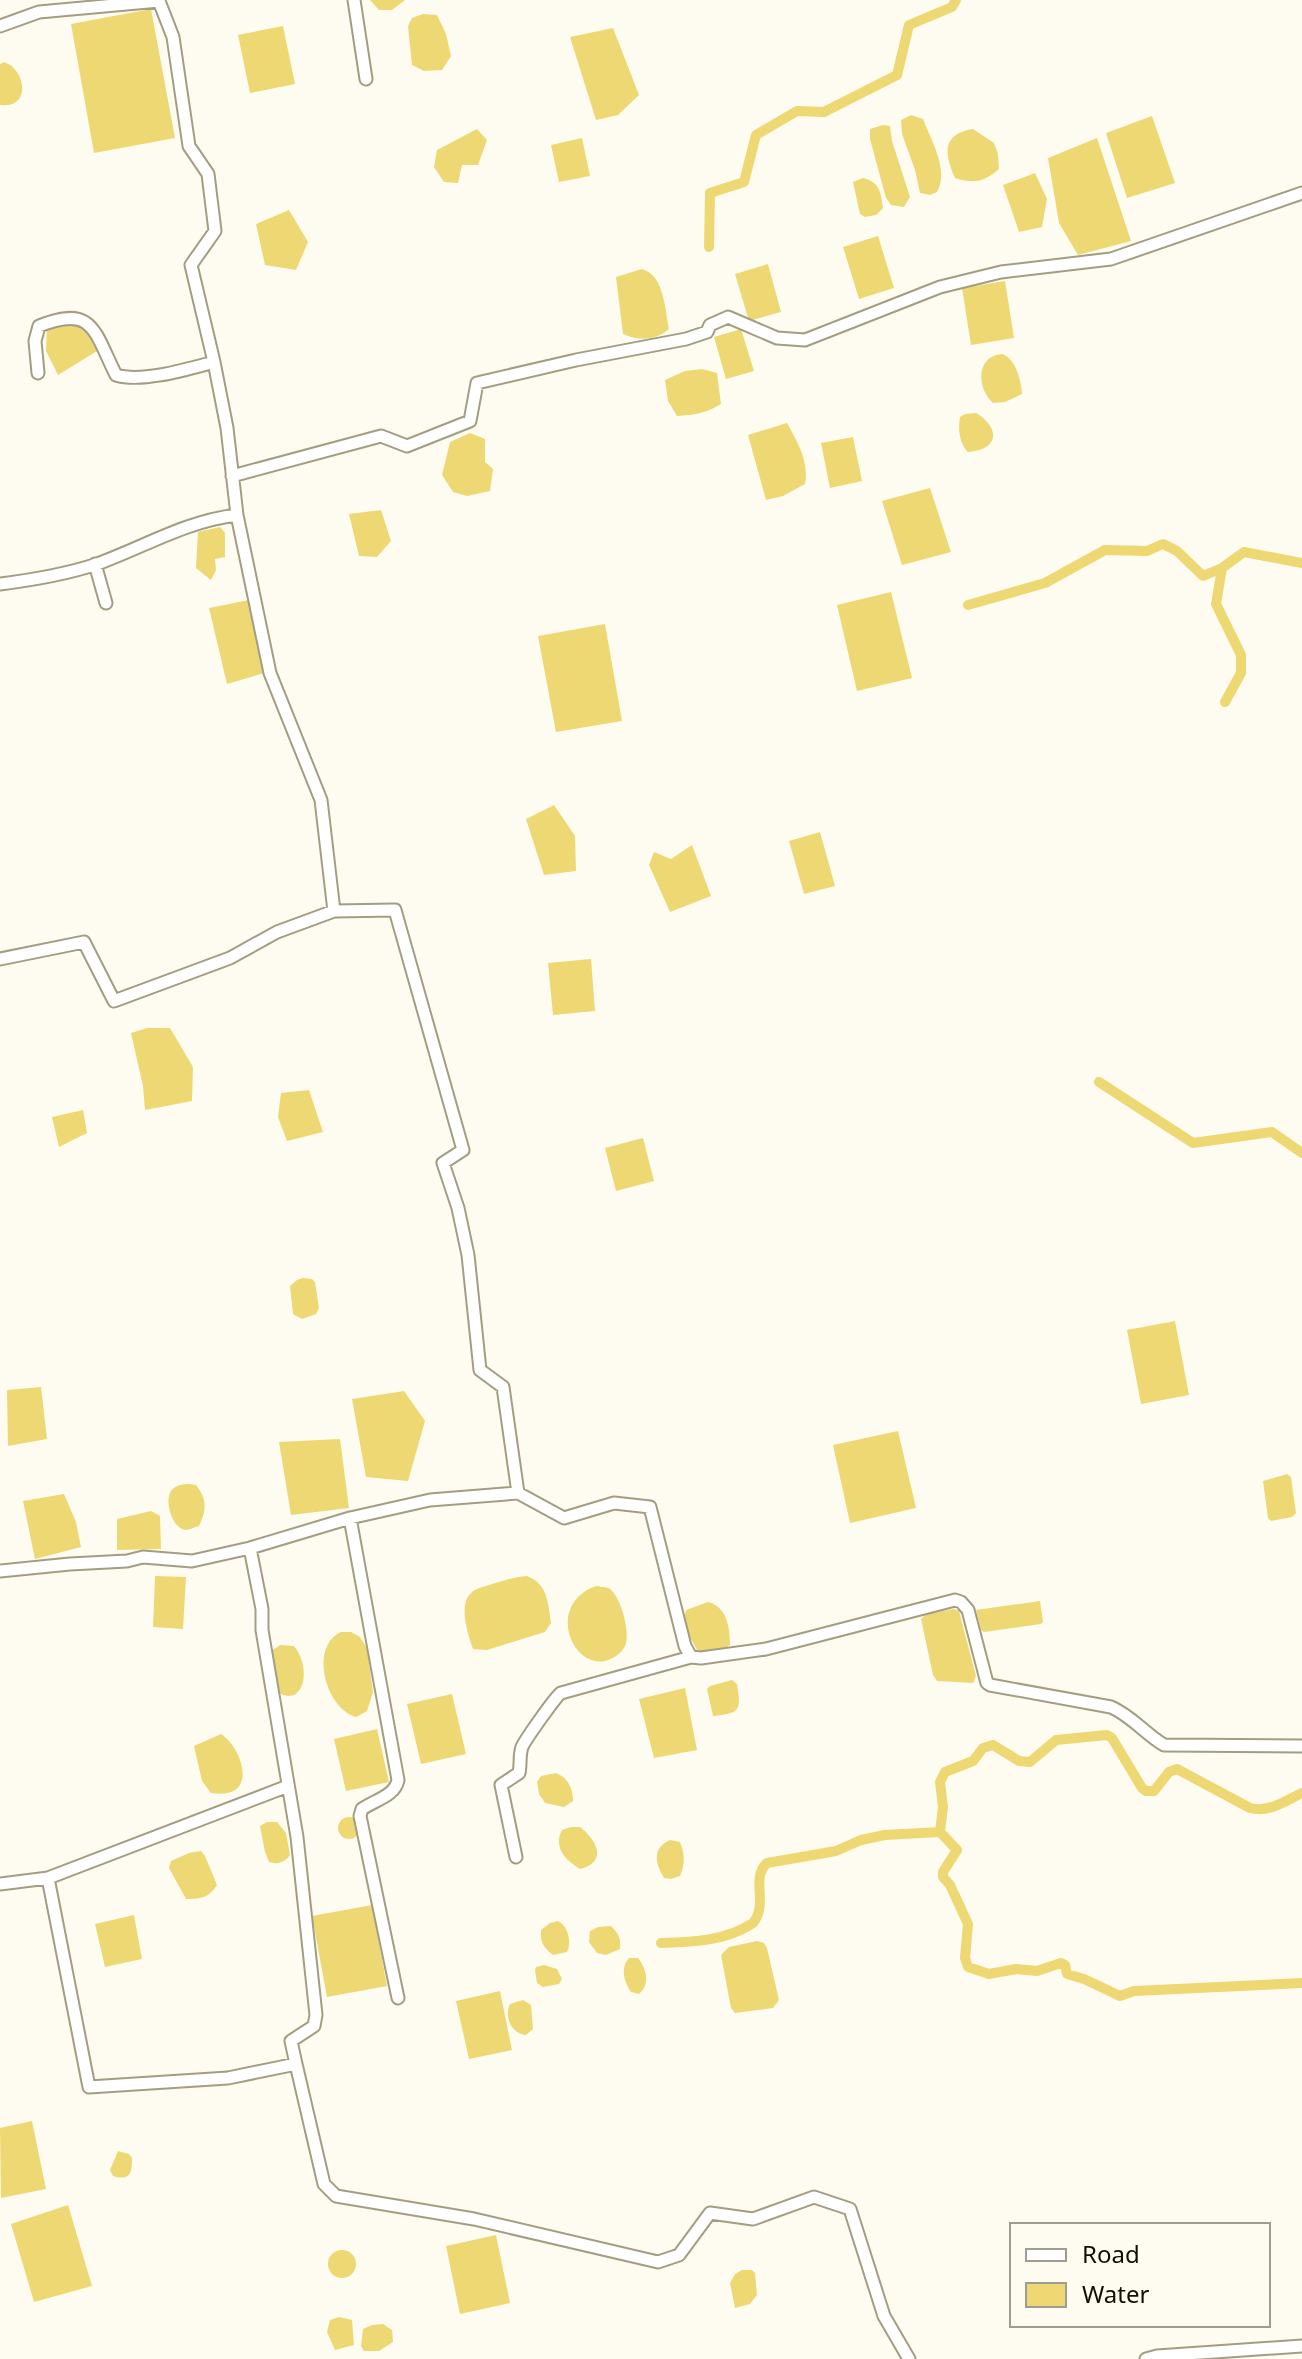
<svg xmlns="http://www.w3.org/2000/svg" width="1302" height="2359" font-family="'Noto Sans',sans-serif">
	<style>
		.water { fill: #edd874 }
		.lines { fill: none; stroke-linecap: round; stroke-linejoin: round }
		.canal { stroke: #edd874; stroke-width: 10 }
		.minor-casing { stroke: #a39d82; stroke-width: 15 }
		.minor { stroke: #fff; stroke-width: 11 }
	</style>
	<rect width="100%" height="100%" fill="#fefcf0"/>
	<path class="water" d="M370,0H405L392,10H379Z
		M151,9L175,138L94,153L71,24Z
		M423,14L437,15L446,34L451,56L442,70L424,71L412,65L408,26L412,18Z
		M283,26L295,84L250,93L238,35Z
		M613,28L639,95L618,115L596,120L570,37Z
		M4,62C26,69 32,109 0,105V64Z
		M911,115L923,119C932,142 949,170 937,192L930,195L920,193L915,170L902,134L901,120Z
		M1152,116L1175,183L1127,198L1106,133Z
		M883,125L890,126L892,141L910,197L904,207L891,205L886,198L870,139V129Z
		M477,129L487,140L478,165H462L458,183L444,182L434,167L437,150Z
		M973,129L994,143L998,154L999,169C984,182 974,184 955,178C944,153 942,134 973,129Z
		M582,138L590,176L559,182L551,145Z
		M1097,138L1131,241L1078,255L1059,223L1048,158Z
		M1035,173L1047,199L1042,227L1019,232L1003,185Z
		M863,178C880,182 881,193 883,208L876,215L865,217L860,214L853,182Z
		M289,210L308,242L296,270L265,265L256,224Z
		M878,236L894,288L859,299L843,247Z
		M768,264L781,312L749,321L735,274Z
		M642,269C664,275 665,309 669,329C655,341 639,341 623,334L616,277Z
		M1005,281L1014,338L971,345L962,288Z
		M82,322L97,351L58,375L46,351L47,326Z
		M741,329L754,371L726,379L714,337Z
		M1003,354C1016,360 1021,380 1022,394L1005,402L993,403C976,388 976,355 1003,354Z
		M702,369L717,373L721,404C707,413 694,415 677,416L668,401L665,380L685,371Z
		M976,413C1001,428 999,450 968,452C959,444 958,428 960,417L965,414Z
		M787,423C798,443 809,461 805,484L783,496L766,500L748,435Z
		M470,433L485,439V462L493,469L490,491L467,496L453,492L442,475L450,442Z
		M853,437L862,481L830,488L821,443Z
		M930,488L951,552L902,565L882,501Z
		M381,510L391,541L377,557L359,556L349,514Z
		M220,527L225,533V557L215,559L216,570L211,580L196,568L198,532Z
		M891,592L912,678L857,691L837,605Z
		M249,600L264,673L227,684L209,608Z
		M605,624L622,721L556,732L538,636Z
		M554,805L575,836L576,871L544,875L526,819Z
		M820,832L835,886L804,894L789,841Z
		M692,845L711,896L670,912L649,865L654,852L671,859Z
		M591,959L595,1011L553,1015L548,963Z
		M147,1028H170L193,1067L192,1101L145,1110L143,1086L131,1033Z
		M309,1090L323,1132L287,1141L278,1117L281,1093Z
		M83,1110L87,1133L59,1147L52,1117Z
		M643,1138L654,1181L616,1191L605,1148Z
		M303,1278L312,1279L315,1282L319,1308L316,1314L302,1319L293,1314L290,1286L297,1280Z
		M1175,1321L1189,1395L1141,1404L1127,1330Z
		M41,1387L47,1439L8,1446L7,1390Z
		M404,1391L425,1421L408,1481L366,1477L352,1399Z
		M898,1431L916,1508L850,1523L833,1445Z
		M340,1439L349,1508L291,1515L279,1442Z
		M1287,1474L1291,1477L1296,1513L1292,1517L1271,1521L1268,1518L1263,1481Z
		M189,1484L196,1485C207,1499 207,1510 199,1526C194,1527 190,1530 186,1530C172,1529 164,1501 171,1491C175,1485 183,1484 189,1484Z
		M64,1494L76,1522L81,1547L35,1559L23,1501Z
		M151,1511L160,1516L161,1549L117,1550V1519Z
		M155,1576L186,1577L183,1629L153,1627Z
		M527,1576C548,1584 548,1603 551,1623L545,1632L487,1650L473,1649C468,1635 458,1605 471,1593C476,1588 483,1587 489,1585C502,1581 513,1577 527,1576Z
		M596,1586C598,1586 608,1588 609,1588C621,1596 631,1634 625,1646C622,1653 613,1659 605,1661C571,1668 546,1604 596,1586Z
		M1040,1601L1043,1622L1041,1624L984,1632L981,1630L976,1610Z
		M708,1602C727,1607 730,1627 730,1645C720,1653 709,1654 697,1650C690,1637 682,1625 686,1610Z
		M954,1609L959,1611L976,1676L973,1683L937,1681L933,1675L921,1619L926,1614Z
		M341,1632H351L360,1637L367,1648L373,1692L367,1711L356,1717C325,1708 309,1646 341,1632Z
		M280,1645L294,1646C313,1669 303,1710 276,1691L271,1651Z
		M732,1680L737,1684C741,1710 741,1713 713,1716L707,1689L710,1686Z
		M685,1688L697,1750L654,1758L639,1699Z
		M452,1694L466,1754L421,1764L407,1704Z
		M377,1729L389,1782L346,1791L334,1739Z
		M221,1734C243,1748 260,1801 211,1793L202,1781L194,1746Z
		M556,1773C568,1778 573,1788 573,1801L564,1807L545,1803L539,1794L537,1782L541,1776Z
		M338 1828a11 11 0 1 1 22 0a11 11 0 1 1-22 0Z
		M267,1822H277L286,1833L290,1855C285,1862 278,1865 269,1862L265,1852L260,1826Z
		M571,1827H580C597,1840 608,1862 580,1869C565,1860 553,1847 562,1830Z
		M670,1840L680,1842C685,1855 685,1864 680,1876L671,1879L664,1878C655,1863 652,1848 670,1840Z
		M201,1851L205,1856L217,1885C209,1898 200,1899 186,1899L169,1868L171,1861L189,1853Z
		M372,1905L387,1986L327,1997L312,1916Z
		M134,1915L142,1959L105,1967L95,1924Z
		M558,1921C568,1926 572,1942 567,1952L553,1955C543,1947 540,1942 541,1930L550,1923Z
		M611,1926C619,1934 621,1938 620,1949L606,1955L597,1953L589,1942L590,1931L598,1927Z
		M757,1941L764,1943L767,1948L779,2000L773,2008L735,2013L731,2008L721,1955L729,1947Z
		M629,1958H638C646,1968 651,1984 639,1994L631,1992C624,1982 620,1968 629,1958Z
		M544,1965L557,1969L562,1979L559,1984L543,1987L537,1983L535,1970L536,1967Z
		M500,1991L512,2050L469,2059L456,2001Z
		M523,2000L531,2005L533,2029L526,2035C511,2034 504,2016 510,2004Z
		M32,2121L46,2189L1,2198L0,2128Z
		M118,2151L129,2154L132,2158C132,2174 130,2181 113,2176L110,2170Z
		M68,2205L92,2286L34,2302L11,2224Z
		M496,2235L510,2303L460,2314L446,2246Z
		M328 2264a14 14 0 1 1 28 0a14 14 0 1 1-28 0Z
		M742,2270H752L755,2273L757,2295L750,2304L735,2308L730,2283L735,2274Z
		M339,2317L352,2320L354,2345L335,2350L327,2332L330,2320Z
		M383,2324L392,2330L393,2342L379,2351H364L361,2346L363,2329L372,2325Z"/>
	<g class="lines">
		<path class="canal" d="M709,247L710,193L744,182L756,135L797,111L824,112L897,75L909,25L952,7L956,0
			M1222,568L1216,604L1241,655V673L1225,702
			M968,605L1045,583L1105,550L1147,551L1163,544L1177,551L1203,576L1222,568L1244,552L1302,563
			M1099,1082L1193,1143L1272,1132L1302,1153
			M940,1832L957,1850L943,1872V1877L950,1885L968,1924L965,1958L968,1967L989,1974L1016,1969L1037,1971L1061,1963L1065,1965L1067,1974L1084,1979L1120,1996L1134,1991L1302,1983
			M661,1943C693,1942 726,1941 753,1923C769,1903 750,1879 767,1863L836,1851L861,1840L885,1835L940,1832L943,1807L940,1782L945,1772L973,1761L983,1748L993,1745L1019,1761L1030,1762L1056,1740L1107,1735L1112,1738L1142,1788L1146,1791H1154L1169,1772L1177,1769L1250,1808C1269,1813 1285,1801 1302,1793"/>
		<defs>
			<path id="minor" d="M354,0L366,79
				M0,26L39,12L159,1L173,37L189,146L208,174L215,231L191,265L214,362L227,428L237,515L270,673L321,800L334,911L395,910L463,1150L443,1163L458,1208L468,1255L480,1370L503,1387L518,1493L564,1518L614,1503L650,1507L685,1646L691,1657L701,1658L766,1649L955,1600L961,1602L968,1610L987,1683L990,1685L1111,1707C1132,1716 1145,1734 1164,1745L1302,1746
				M38,373L35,341L39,326C94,304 94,332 116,375C142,383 188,369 214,362
				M232,476L381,436L407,446L470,421L477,383L576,360L686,339L707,332L710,325L728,317L777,338L805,340L940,287L1001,272L1111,259L1302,193
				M95,564L106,603
				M0,584C32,580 67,574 97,564C144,547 186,521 237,515
				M0,959L84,942L114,1001L230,958L277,932L334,911
				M350,1518L398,1780C395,1796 375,1800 362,1809L360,1816L398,1998
				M0,1571L70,1564L127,1561L143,1557L192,1561L250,1548L350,1518L430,1500L518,1493
				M516,1857L501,1785L519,1773C521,1764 519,1755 522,1747C525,1740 556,1696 561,1693L691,1657
				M48,1878L89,2087L228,2078L296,2064L291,2041L314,2026L316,2015L297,1837L262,1630V1609L250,1548
				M0,1884L48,1878L288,1786
				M296,2064L324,2184L336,2196L474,2219L658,2262L679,2255L710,2213L753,2219L814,2197L850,2209L884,2316L909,2359
				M1146,2359L1157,2356L1302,2346"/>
		</defs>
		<use href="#minor" class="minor-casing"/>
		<use href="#minor" class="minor"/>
	</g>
	<rect x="1010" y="2223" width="260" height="104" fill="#fefcf0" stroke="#9f9d92" stroke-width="2"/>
	<rect x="1026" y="2249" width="40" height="12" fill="#ffffff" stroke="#9f9d92" stroke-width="2"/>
	<text x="1082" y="2263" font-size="24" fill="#100e05">Road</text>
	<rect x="1026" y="2283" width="40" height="24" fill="#edd874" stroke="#9f9d92" stroke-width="2"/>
	<text x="1082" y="2303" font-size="24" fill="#100e05">Water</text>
</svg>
